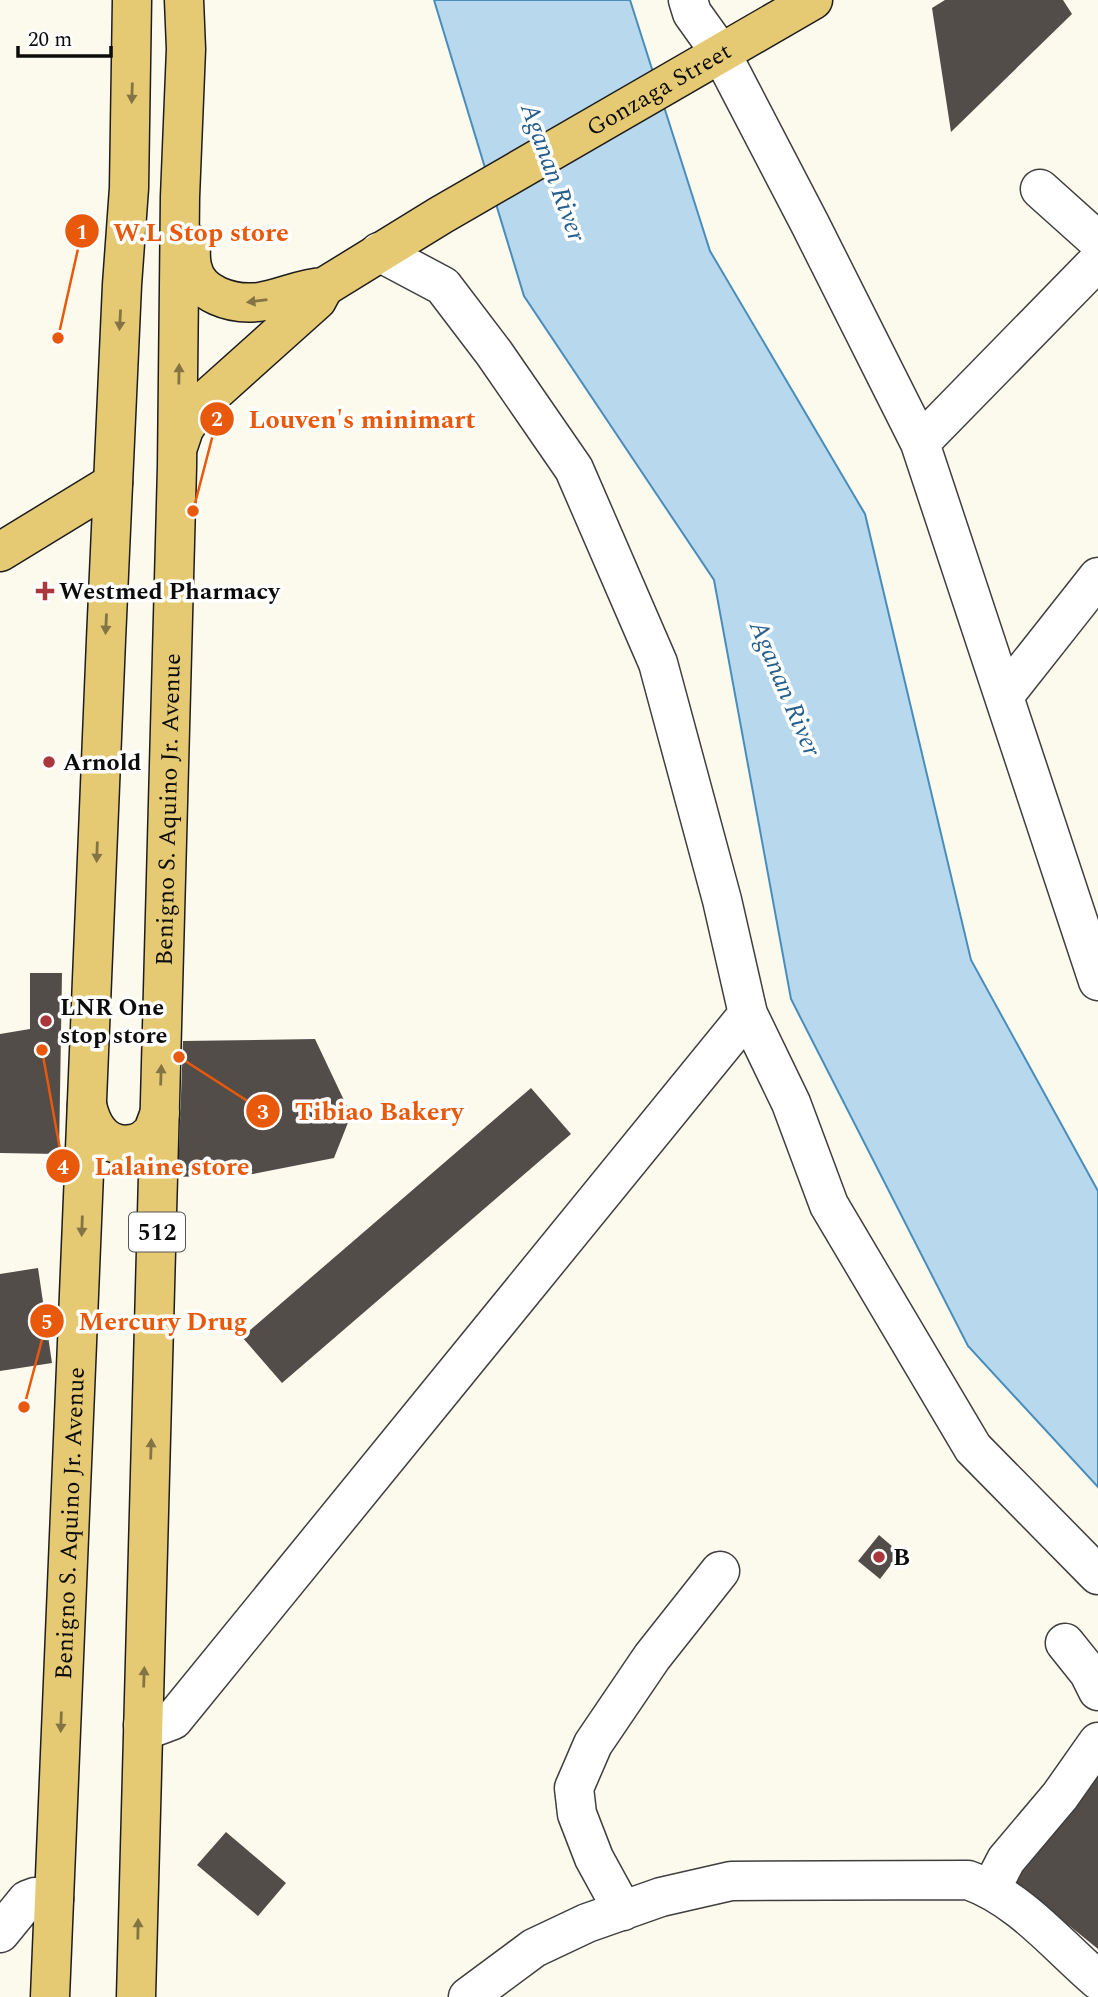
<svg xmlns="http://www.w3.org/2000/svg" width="1098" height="1997" font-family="Spectral,serif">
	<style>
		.water { fill: #b8d9ed; stroke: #498dbb; stroke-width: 2 }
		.building { fill: #534d4a }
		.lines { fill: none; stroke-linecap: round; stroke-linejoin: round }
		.minor-casing { stroke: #3f3f3f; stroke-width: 41 }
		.major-casing { stroke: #1d1d1d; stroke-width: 41 }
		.minor { stroke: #fff; stroke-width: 38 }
		.major { stroke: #e6ca73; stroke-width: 38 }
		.oneway { fill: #847445 }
		.poi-dot { fill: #a9373c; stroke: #fff; stroke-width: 2.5 }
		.labels { text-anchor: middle; stroke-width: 7; stroke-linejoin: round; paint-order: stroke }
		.shield { fill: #fff; stroke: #555; stroke-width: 2 }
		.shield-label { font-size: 23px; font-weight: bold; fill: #0c0c0c }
		.street-label { font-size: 24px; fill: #0c0c0c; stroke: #fff }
		.poi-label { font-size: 24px; font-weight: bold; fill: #0c0c0c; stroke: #fff; text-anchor: start }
		.water-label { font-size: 26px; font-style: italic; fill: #265f8c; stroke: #fff }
		.leader { fill: none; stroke: #e8590c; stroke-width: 2.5 }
		.callout-dot { fill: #e8590c; stroke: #fff; stroke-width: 2.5 }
		.mark-label { font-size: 21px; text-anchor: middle; font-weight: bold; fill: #fff }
		.callout-label { font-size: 26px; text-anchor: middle; font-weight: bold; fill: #e8590c; stroke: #fff; stroke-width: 7; stroke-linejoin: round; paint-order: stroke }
	</style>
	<rect width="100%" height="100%" fill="#fcf9ed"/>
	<path class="water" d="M434,0H630L710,251L865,514L971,960L1098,1191V1487L968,1346L791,999L714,580L524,296Z"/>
	<path class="building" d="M945,0H1063L1072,14L951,132L932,8Z
		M30,973H62L59,1154L0,1153V1034L30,1029Z
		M315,1039L351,1115L334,1158L253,1174L178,1177L183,1041Z
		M531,1088L571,1134L282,1383L242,1337Z
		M38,1268L52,1363L0,1371V1274Z
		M879,1535L900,1553L880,1579L858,1561Z
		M1098,1762V1949L1006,1874Z
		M226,1832L286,1883L258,1916L197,1865Z"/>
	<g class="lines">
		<defs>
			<path id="minor" d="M688,0L692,13L722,55L810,224L920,443L1098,981
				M1040,189L1098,241
				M379,252L443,286L494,353L574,469L658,663L722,900L748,1014L791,1103L829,1205L973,1448L1098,1575
				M920,443L1098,261
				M1004,696L1098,577
				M1065,1643L1089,1673L1098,1691
				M143,1725L157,1726L173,1720L748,1014
				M991,1889L1006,1860L1060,1796L1098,1742
				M623,1911L594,1858L577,1814L574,1788L593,1744L652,1657L720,1571
				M0,1933L27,1900L35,1897L54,1899
				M468,1997L534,1948L587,1923L661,1897L731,1881L968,1880C1021,1899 1056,1944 1098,1980"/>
			<g id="major">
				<path id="s1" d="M191,243C191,251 190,258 192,266C197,295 233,305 259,302C281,299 301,288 324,287L441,215L813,0"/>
				<path d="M179,444L184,429L200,405L317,300L324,287"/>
				<path d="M0,552L113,483"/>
				<path d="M87,1105C92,1127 106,1149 132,1144C139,1143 146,1139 151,1133C155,1128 157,1119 160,1113"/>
				<path id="s2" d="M50,1997L106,640L122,285L129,188L132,0"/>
				<path id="s3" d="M136,1997L177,467L180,197L186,49L184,0"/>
			</g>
		</defs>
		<use href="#minor" class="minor-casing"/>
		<use href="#major" class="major-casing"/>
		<use href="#minor" class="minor"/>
		<use href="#major" class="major"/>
	</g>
	<defs><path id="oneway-solid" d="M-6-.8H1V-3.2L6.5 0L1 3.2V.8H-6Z" transform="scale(1.75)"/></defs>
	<g class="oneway">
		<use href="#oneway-solid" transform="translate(132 93) rotate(92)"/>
		<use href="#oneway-solid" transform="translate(257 301) rotate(173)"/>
		<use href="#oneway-solid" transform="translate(120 320) rotate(93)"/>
		<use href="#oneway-solid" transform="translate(179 374) rotate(-89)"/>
		<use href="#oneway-solid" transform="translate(106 624) rotate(93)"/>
		<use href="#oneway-solid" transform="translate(97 852) rotate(92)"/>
		<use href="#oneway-solid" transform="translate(161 1075) rotate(-88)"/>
		<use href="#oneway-solid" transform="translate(82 1226) rotate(92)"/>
		<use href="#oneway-solid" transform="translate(151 1449) rotate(-88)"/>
		<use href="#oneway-solid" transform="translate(144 1677) rotate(-88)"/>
		<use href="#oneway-solid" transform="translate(61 1722) rotate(92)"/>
		<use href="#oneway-solid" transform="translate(138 1929) rotate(-89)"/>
	</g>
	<g class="poi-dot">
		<path d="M41.5 580.5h7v7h7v7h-7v7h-7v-7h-7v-7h7z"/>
		<circle cx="49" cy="762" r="7"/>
		<circle cx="46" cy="1021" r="7"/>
		<circle cx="879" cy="1557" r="7"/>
	</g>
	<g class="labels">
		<rect class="shield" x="129" y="1212.5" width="56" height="39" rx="5"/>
		<g class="shield-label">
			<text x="157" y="1240">512</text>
		</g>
		<g class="street-label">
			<text dy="8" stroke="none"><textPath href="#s1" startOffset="562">Gonzaga Street</textPath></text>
			<text dy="8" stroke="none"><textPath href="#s3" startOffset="1188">Benigno S. Aquino Jr. Avenue</textPath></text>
			<text dy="8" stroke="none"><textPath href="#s2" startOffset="474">Benigno S. Aquino Jr. Avenue</textPath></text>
		</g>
		<g class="poi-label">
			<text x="59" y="599">Westmed Pharmacy</text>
			<text x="63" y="770">Arnold</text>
			<text x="60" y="1015">LNR One<tspan x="60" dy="28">stop store</tspan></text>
			<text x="893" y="1565">B</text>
		</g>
		<g class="water-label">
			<text transform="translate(554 172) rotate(70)" y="9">Aganan River</text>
			<text transform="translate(786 688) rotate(67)" y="9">Aganan River</text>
		</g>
	</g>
	<path class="leader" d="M58 338L82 231M193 511L217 419M179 1057L263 1111M42 1050L63 1166M24 1407L47 1321"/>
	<g class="callout-dot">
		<circle cx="58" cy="338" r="7"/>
		<circle cx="193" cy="511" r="7"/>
		<circle cx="179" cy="1057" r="7"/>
		<circle cx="42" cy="1050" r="7"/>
		<circle cx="24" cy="1407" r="7"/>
		<circle cx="82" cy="231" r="18"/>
		<circle cx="217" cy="419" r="18"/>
		<circle cx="263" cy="1111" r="18"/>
		<circle cx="63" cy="1166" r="18"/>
		<circle cx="47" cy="1321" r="18"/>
	</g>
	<g class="mark-label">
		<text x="82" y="239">1</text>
		<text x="217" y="426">2</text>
		<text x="263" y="1119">3</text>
		<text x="63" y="1174">4</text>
		<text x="47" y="1329">5</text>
	</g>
	<g class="callout-label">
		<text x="201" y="241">W.L Stop store</text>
		<text x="362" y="428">Louven's minimart</text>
		<text x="379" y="1120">Tibiao Bakery</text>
		<text x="172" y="1175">Lalaine store</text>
		<text x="163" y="1330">Mercury Drug</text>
	</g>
	<path d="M18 46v10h93v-10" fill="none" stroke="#0c0c0c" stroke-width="3.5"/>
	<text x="28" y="46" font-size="21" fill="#0c0c0c" stroke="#ffffff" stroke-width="5" paint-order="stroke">20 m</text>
</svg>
